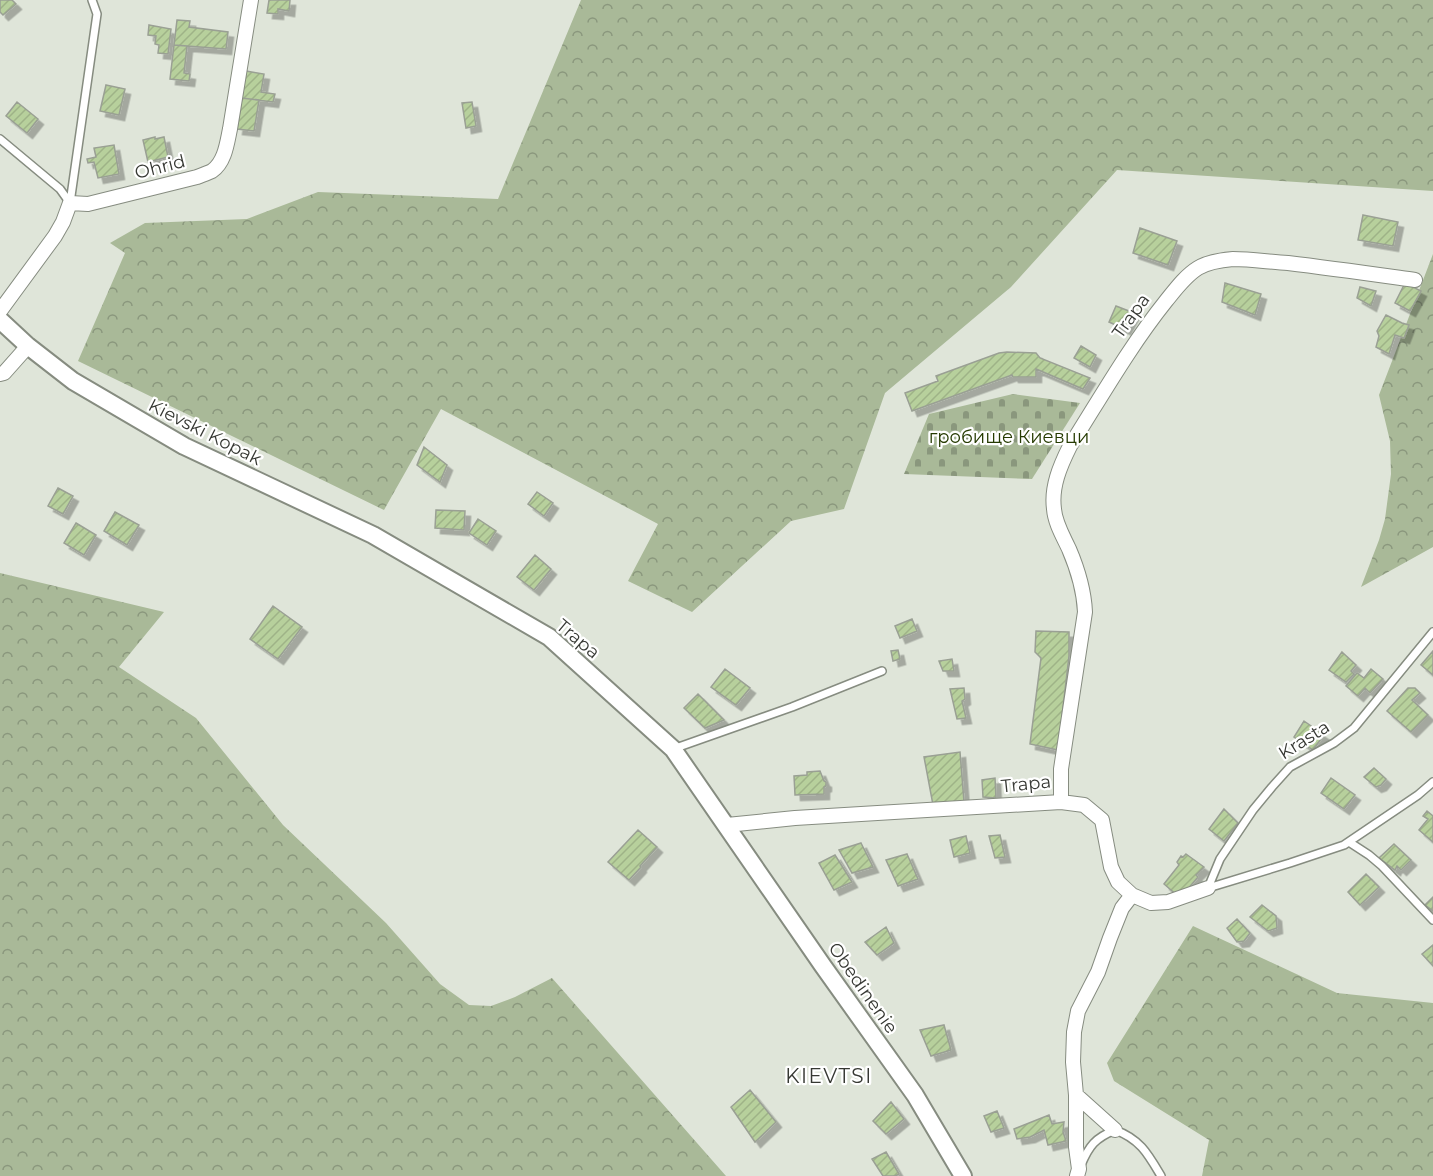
<svg xmlns="http://www.w3.org/2000/svg" width="1433" height="1176" font-family="Montserrat,sans-serif">
	<style>
		.forest { fill: url(#forest-crowns) }
		.cemetery { fill: url(#cemetery-stones) }
		.building { fill: url(#building-hatch); stroke: #9aa094; stroke-width: 1.5; filter: url(#shadow) }
		.lines { fill: none; stroke-linecap: round; stroke-linejoin: round }
		.service-casing { stroke: #868c80; stroke-width: 10 }
		.minor-casing { stroke: #868c80; stroke-width: 16 }
		.tertiary-casing { stroke: #868c80; stroke-width: 20 }
		.service { stroke: #fff; stroke-width: 7 }
		.minor { stroke: #fff; stroke-width: 14 }
		.tertiary { stroke: #fff; stroke-width: 16 }
		.labels { text-anchor: middle; stroke-width: 4.5; stroke-linejoin: round; paint-order: stroke }
		.street-label { font-size: 18px; fill: #363833; stroke: #fff }
		.park-label { font-size: 18px; fill: #263b02; stroke: #fff }
		.neighbourhood-label { font-size: 20px; letter-spacing: 1.5px; fill: #363833; stroke: #fff }
	</style>
	<defs>
		<pattern id="forest-crowns" width="20" height="18" patternUnits="userSpaceOnUse" patternTransform="scale(1.5)"><rect width="20" height="18" fill="#a9b998"/><path d="M2 6a3 3 0 1 1 6 0M12 15a3 3 0 1 1 6 0" fill="none" stroke="#8a977d"/></pattern>
		<pattern id="cemetery-stones" width="16" height="16" patternUnits="userSpaceOnUse" patternTransform="scale(1.5)"><rect width="16" height="16" fill="#a9b998"/><path d="M2 7V4a2 2 0 0 1 4 0v3zM10 15v-3a2 2 0 0 1 4 0v3z" fill="#8a977d"/></pattern>
		<pattern id="building-hatch" width="6" height="6" patternUnits="userSpaceOnUse" patternTransform="scale(1.5)"><rect width="6" height="6" fill="#b7d09c"/><path d="M-1 1l2-2M0 6l6-6M5 7l2-2" fill="none" stroke="#9eb387"/></pattern>
		<filter id="shadow"><feDropShadow dx="5.5" dy="5.5" stdDeviation="0" flood-color="#0004"/></filter>
	</defs>
	<rect width="100%" height="100%" fill="#dfe5d9"/>
	<path class="forest" d="M581,0H1433V191L1117,170L1011,287L885,393L844,509L791,521L692,612L628,581L658,524L441,409L384,510L78,361L125,253L110,243L145,223L247,219L318,192L498,199Z
		M1433,254V547L1361,587L1379,540L1385,519L1391,474L1390,441L1379,395Z
		M0,573L164,612L119,667L196,718L283,825L386,923L440,984L469,1005L491,1006L515,997L552,978L726,1176H0Z
		M1193,926L1337,993L1433,1003V1176H1202L1209,1140L1114,1081L1107,1063Z"/>
	<path class="cemetery" d="M1013,394L1080,403L1032,479L904,474L929,414Z"/>
	<path class="building" d="M0,0H12L16,4L3,15L0,12Z
		M269,0H290L289,11L278,9V14L267,13Z
		M177,20L190,21L189,27L228,32L226,49L174,45Z
		M149,25L171,29L168,54L158,53L159,45L155,44L156,36L148,35Z
		M174,45L187,46L184,73L190,74L189,81L170,79Z
		M246,71L264,74L261,92L275,94L273,102L242,98Z
		M106,85L125,89L119,115L100,111Z
		M242,98L259,100L254,131L237,129Z
		M17,102L38,119L27,133L6,116Z
		M472,102L476,126L466,128L462,103Z
		M155,137V139L164,137L168,157L148,162L143,140Z
		M114,145L119,174L98,178L94,162L88,163L87,159L96,157L94,148Z
		M1363,215L1398,222L1393,246L1358,240Z
		M1140,228L1177,241L1168,265L1133,253Z
		M1225,283L1261,294L1255,315L1222,302Z
		M1405,283L1421,291L1410,311L1395,303Z
		M1360,287L1376,291L1371,306L1357,298Z
		M1116,306L1134,313L1125,329L1109,322Z
		M1386,315L1402,323L1409,325L1404,338L1395,335L1389,354L1376,347L1379,336L1377,331Z
		M1081,346L1096,355L1090,367L1074,358Z
		M1007,352L1036,353L1040,358L1090,378L1083,389L1036,369V377H1013L1012,375L912,411L905,393L938,381L936,376L999,353Z
		M424,447L447,465L440,482L417,465Z
		M58,488L73,496L63,514L48,506Z
		M537,492L553,503L544,516L528,504Z
		M436,510L465,511L464,530L435,528Z
		M115,512L139,525L127,545L104,531Z
		M478,519L496,531L487,545L469,533Z
		M76,523L96,535L84,555L64,543Z
		M535,555L551,569L534,590L517,577Z
		M273,606L302,627L278,659L250,639Z
		M912,619L917,631L900,638L895,626Z
		M1036,631L1069,632V656L1058,750L1030,744L1041,658L1035,652Z
		M898,650L900,659L893,661L891,651Z
		M1433,651V675L1421,665Z
		M1342,652L1356,665L1351,671L1354,674L1346,682L1329,670Z
		M952,659L954,671H943L939,661Z
		M725,669L750,688L736,705L711,687Z
		M1371,669L1383,679L1370,693L1365,688L1358,696L1346,686L1357,673L1364,678Z
		M964,688L965,699L962,701L966,718L957,719L950,689Z
		M1408,688H1415L1420,693L1412,700L1428,715L1411,732L1387,711Z
		M698,694L724,720L705,728L684,708Z
		M1304,721L1324,735L1313,750L1294,737Z
		M960,752L964,802L933,805L924,757Z
		M1374,768L1386,779L1381,785L1376,787L1364,777Z
		M820,771L824,781L826,782V786L824,787V794L795,795L794,776L807,775V772Z
		M995,778L996,798L983,797L982,780Z
		M1331,778L1355,795L1344,809L1321,793Z
		M1224,809L1238,823L1224,841L1209,829Z
		M1427,811L1433,816V842L1419,830L1428,819L1423,816Z
		M638,830L657,847L640,866L641,867L629,880L608,862Z
		M1000,835L1005,857L995,858L989,836Z
		M966,836L970,853L954,857L950,840Z
		M861,843L873,867L852,873L839,850Z
		M1394,844L1411,860L1401,870L1397,866L1395,870L1379,858Z
		M907,854L918,879L898,886L886,860Z
		M1186,854L1204,867L1196,875L1198,877L1186,891L1178,896L1164,884L1179,865L1177,862L1181,856L1183,857Z
		M835,855L852,882L834,890L819,863Z
		M1366,874L1379,887L1360,905L1348,892Z
		M1433,897V911L1425,905Z
		M1262,905L1276,916L1277,928L1268,931L1250,917Z
		M1237,919L1250,933L1244,941L1237,942L1227,928Z
		M886,927L894,943L877,955L865,942Z
		M1433,945V966L1422,954Z
		M944,1025L951,1050L931,1056L920,1030Z
		M750,1090L776,1122L755,1142L731,1107Z
		M891,1102L904,1119L886,1134L873,1121Z
		M997,1111L1004,1128L991,1132L984,1116Z
		M1049,1115L1052,1124L1064,1122L1063,1132L1066,1141L1048,1145L1044,1130L1030,1137L1017,1139L1014,1129Z
		M886,1152L899,1174L895,1176H883L872,1159Z"/>
	<g class="lines">
		<defs>
			<path id="service" d="M0,139L60,189L70,203
				M70,203L97,14L92,0
				M673,749L792,707L882,671
				M1349,842L1369,855L1382,866L1433,920
				M1208,888L1220,859L1253,810L1272,787L1290,767L1334,743L1354,728L1433,632
				M1208,888L1290,863L1344,845L1418,795L1433,782
				M1081,1165C1089,1146 1095,1138 1115,1130C1140,1139 1148,1154 1161,1176"/>
			<path id="minor" d="M0,311L55,236L63,222L70,203L88,204L197,177C202,175 208,173 212,171C225,162 227,143 230,129L251,0
				M0,374L4,373L28,346
				M1061,802V769L1085,612C1084,590 1078,570 1069,549C1063,536 1055,523 1054,509C1051,487 1060,466 1070,446C1101,397 1130,346 1166,301C1175,290 1185,276 1198,268C1208,262 1221,260 1233,259C1251,259 1270,262 1288,263C1330,268 1372,274 1415,280
				M727,825L795,818L1061,802L1084,805L1102,820L1111,867L1118,882L1132,895L1151,903L1168,902L1208,888
				M1076,1095L1115,1130
				M1077,1176L1079,1169L1076,1147V1095L1073,1062L1074,1032L1078,1011L1098,972L1110,938L1122,908L1132,895"/>
			<path id="tertiary" d="M0,320L28,346L73,381L184,446L373,535L549,637L673,749L823,966L915,1095L963,1176"/>
		</defs>
		<use href="#service" class="service-casing"/>
		<use href="#minor" class="minor-casing"/>
		<use href="#tertiary" class="tertiary-casing"/>
		<use href="#service" class="service"/>
		<use href="#minor" class="minor"/>
		<use href="#tertiary" class="tertiary"/>
	</g>
	<g class="labels">
		<g class="street-label">
			<text transform="translate(160 167) rotate(-14)" y="6">Ohrid</text>
			<text transform="translate(1131 316) rotate(-54)" y="6">Trapa</text>
			<text transform="translate(205 432) rotate(27)" y="6">Kievski Kopak</text>
			<text transform="translate(578 639) rotate(40)" y="6">Trapa</text>
			<text transform="translate(1304 740) rotate(-32)" y="6">Krasta</text>
			<text transform="translate(1026 784) rotate(-6)" y="6">Trapa</text>
			<text transform="translate(863 988) rotate(55)" y="6">Obedinenie</text>
		</g>
		<g class="park-label">
			<text x="1009" y="443">гробище Киевци</text>
		</g>
		<g class="neighbourhood-label">
			<text x="829" y="1083">KIEVTSI</text>
		</g>
	</g>
</svg>
